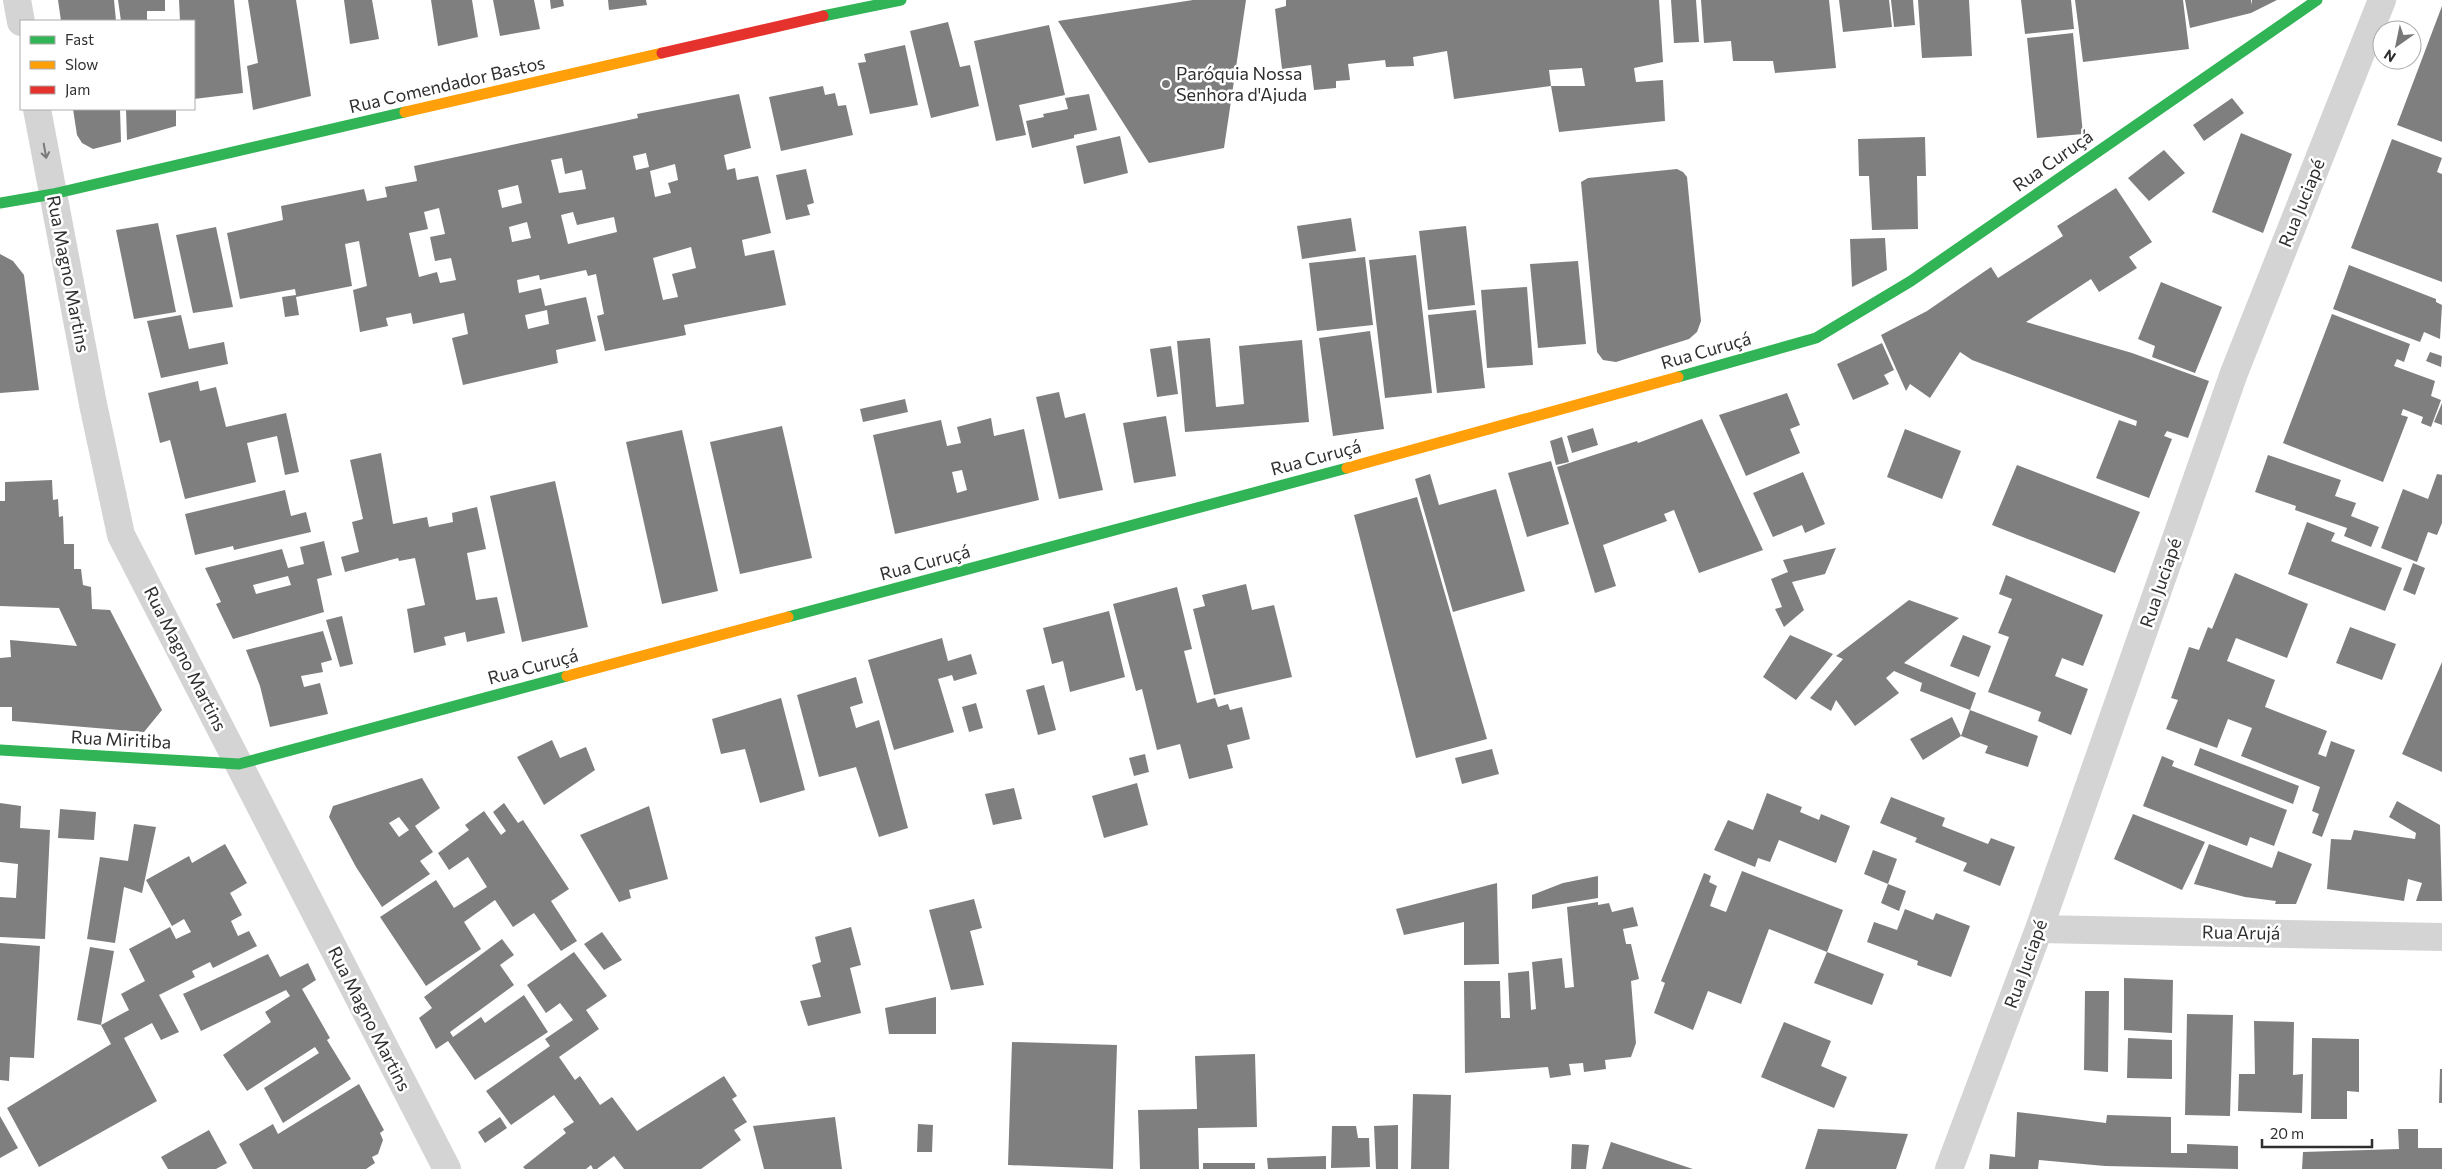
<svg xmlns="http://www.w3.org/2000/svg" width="2442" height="1169" font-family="Commissioner,sans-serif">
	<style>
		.building { fill: #7f7f7f; fill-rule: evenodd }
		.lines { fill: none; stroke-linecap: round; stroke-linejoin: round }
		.street { stroke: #d4d4d4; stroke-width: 28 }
		.fast { stroke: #30b455; stroke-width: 11 }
		.slow { stroke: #ff9f0a; stroke-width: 11 }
		.jam { stroke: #e5322d; stroke-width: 11 }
		.oneway { stroke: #797979 }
		.poi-dot { fill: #787878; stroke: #fff; stroke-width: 2 }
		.labels { text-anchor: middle; stroke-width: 5; stroke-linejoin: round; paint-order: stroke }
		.poi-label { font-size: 18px; fill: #2f2f2f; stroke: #fff; text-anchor: start }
		.street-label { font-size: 18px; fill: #2f2f2f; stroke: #fff }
	</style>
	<rect width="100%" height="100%" fill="#fff"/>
	<path class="building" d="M58,0H114L116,21H61Z
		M118,0H165V11H147V21H121Z
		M179,0H234L243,93L194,99V21H180Z
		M248,0H296L311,96L253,110L247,66L258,63Z
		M344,0H372L379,39L350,44Z
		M431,0H472L478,37L438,46Z
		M493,0H534L540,29L500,36Z
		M550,0H563L564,6L551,9Z
		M608,0H646L647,5L609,10Z
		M1193,0H1246L1224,148L1149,163L1058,21Z
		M1286,0H1659L1663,62L1634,68L1636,82L1663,80L1665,121L1559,132L1551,86H1585L1582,68L1549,70L1551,86L1454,99L1447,51L1413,57L1414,66L1386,67L1385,60L1348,64L1350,80L1336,81V88L1314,90L1311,65L1282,69L1275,9L1286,6Z
		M1671,0H1696L1699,42L1674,43Z
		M1701,0H1829L1836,68L1775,73L1773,61H1733L1731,41L1704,43Z
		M1839,0H1889L1892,27L1843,32Z
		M1891,0H1913L1915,25L1894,27Z
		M1918,0H1969L1972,56L1922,58Z
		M2021,0H2071L2074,29L2025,34Z
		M2075,0H2183L2189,49L2083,62Z
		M2185,0H2251L2252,5V0H2277L2251,13L2190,28Z
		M2442,6V142L2397,125Z
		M948,22L960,67L970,65L979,106L931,118L910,31Z
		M1049,25L1065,95L1019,105L1026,135L996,141L974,41Z
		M2073,33L2083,134L2037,138L2027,38Z
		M905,45L918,105L870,114L858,63L866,62L864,54Z
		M823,86L825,95L835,93L838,106L846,105L853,135L781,151L769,97Z
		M739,94L751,148L724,155L727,170L735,168L737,180L758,176L771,233L742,240L745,256L774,250L786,305L684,325L686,335L605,351L597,316L604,314L596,274L588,276L586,270L540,280L539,275L517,280L519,293L541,288L545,306L586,297L596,341L556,350L558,363L463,385L452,338L468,334L464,313L413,324L411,313L386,318L388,326L360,332L353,290L367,286L359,241L345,244L352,286L296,297L299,315L285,317L282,297L296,295L295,289L240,299L227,233L283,220L281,206L364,189L367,201L387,197L385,187L417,181L414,166L638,118L637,114ZM646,153L649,167L636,170L633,156ZM562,158L565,174L582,170L586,189L559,193L551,160ZM675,164L678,180L668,183L671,193L655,197L650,171ZM518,185L522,203L502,208L498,190ZM439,208L445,234L430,237L435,261L451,258L456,280L440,283L437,272L419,277L409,233L428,229L424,212ZM573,212L577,225L614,217L617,232L568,244L561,215ZM527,222L531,238L512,242L509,227ZM691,247L696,268L672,274L678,297L663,300L653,258ZM547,310L549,324L528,329L525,315Z
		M1089,94L1097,130L1074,135V138L1032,148L1026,121L1044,117L1043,114L1068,109L1065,98Z
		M2232,98L2244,113L2204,141L2193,125Z
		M73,109H120L121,142L93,149L82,143L77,135Z
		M126,109H176V126L127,140Z
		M2241,133L2292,154L2263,233L2212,212Z
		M1120,136L1128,173L1084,184L1076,146Z
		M1925,137L1926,176H1917L1918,229L1872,230L1869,176H1859L1858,139Z
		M2392,139L2442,158L2437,172L2442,174V282L2351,248Z
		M2164,150L2185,173L2149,201L2128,178Z
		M806,169L814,203L807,205L810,215L786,220L776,175Z
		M1677,169L1683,172L1687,177L1701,321L1697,332L1689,339L1616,362L1603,360L1597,352L1581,182L1588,178Z
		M2116,188L2152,242L2129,257L2137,268L2099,292L2091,279L2026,322L2132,353L2209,381L2188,438L2167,431L2164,436L2172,439L2149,498L2096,478L2119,420L2136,426L2137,421L1972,360L1960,352L1930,398L1910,384L1906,391L1881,335L1927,311L1991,267L1998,278L2063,236L2057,226Z
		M1351,218L1356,251L1302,259L1297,226Z
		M158,223L176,312L134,319L116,230Z
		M1466,226L1475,305L1428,310L1419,231Z
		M216,227L233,307L193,313L176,235Z
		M1885,238L1887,270L1852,287L1850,239Z
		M0,254L13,261L24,275L39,390L0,393Z
		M1416,255L1432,393L1385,398L1369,260Z
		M1365,257L1373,325L1317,331L1309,263Z
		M1578,261L1586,344L1538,348L1530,264Z
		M2349,265L2436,299V302L2442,305L2440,339L2424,332L2420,342L2333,309Z
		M2161,282L2222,307L2195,373L2152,357L2155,346L2138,339Z
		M1527,287L1533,365L1487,368L1481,290Z
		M1476,310L1485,388L1437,393L1428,315Z
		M2332,314L2410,344L2404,362L2397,359L2394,366L2435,381L2431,396L2441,400L2431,427L2421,423L2423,417L2403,409L2401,415L2408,417L2383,482L2283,443Z
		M181,315L189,349L224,342L228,364L161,378L147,321Z
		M1370,331L1384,429L1333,436L1319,338Z
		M1210,338L1216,407L1244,404L1239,346L1302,340L1309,422L1185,432L1177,341Z
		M1882,343L1894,370L1884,375L1889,384L1853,400L1837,364Z
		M1171,346L1178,394L1157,397L1150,349Z
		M2430,352L2442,356L2441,367L2426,361Z
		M198,381L200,391L216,387L226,427L286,413L299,472L285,475L277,436L247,443L256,482L185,499L170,440L160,443L148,393Z
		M1059,392L1065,418L1085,413L1103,490L1059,499L1036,397Z
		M1787,393L1800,425L1790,429L1800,453L1746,476L1719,415Z
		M905,399L908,412L863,422L860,409Z
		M2442,403V425L2434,422Z
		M1166,416L1176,476L1134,483L1123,423Z
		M991,418L994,436L1024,429L1039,500L895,534L873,435L941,420L947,446L961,443L957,427ZM962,470L967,490L957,493L952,472Z
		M1702,419L1763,550L1699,573L1674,510L1664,514L1667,521L1603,545L1616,586L1595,593L1557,467L1637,441L1638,443Z
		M782,426L812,558L740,574L710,442Z
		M1593,428L1598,445L1572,453L1567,436Z
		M1905,429L1961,451L1942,499L1887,477Z
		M682,430L718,591L662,604L626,442Z
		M1562,437L1569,462L1556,465L1550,441Z
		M381,453L393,524L427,517L429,527L453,522L452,513L477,507L486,549L467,553L476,600L497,597L505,633L467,642L465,632L444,637L446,645L414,653L407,609L425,605L415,558L399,561L398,558L345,572L341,557L359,552L352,522L363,519L350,460Z
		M2268,455L2341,480L2335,496L2356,503L2351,516L2379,527L2371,547L2344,536L2347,528L2295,510L2296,506L2255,492Z
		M1551,461L1569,524L1527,537L1508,473Z
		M2017,465L2140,512L2115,573L1992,525Z
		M1803,472L1825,524L1805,533L1802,525L1773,537L1753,493Z
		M1430,474L1439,505L1496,489L1525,591L1453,612L1415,479Z
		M2437,474L2442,475V523L2437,535L2428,532L2417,562L2381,548L2403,489L2428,499Z
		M52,480L53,500L58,499L59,517L63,516L64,544H74V569H81L83,585L91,587L92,609L110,610L162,710L144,732L12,721V707H0V658L11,657L10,640L77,646L59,608L0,606V501H5V482Z
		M555,481L588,627L522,642L490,496Z
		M285,490L291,516L306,512L311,532L234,550L233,546L195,555L185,514Z
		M1417,497L1487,739L1416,758L1354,515Z
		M2307,522L2335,533L2331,541L2402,568L2385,611L2288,574Z
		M324,541L332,575L317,579L324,612L233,639L216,604L221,602L205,568L282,549L288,568L304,564L300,547ZM288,576L291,585L256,594L253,585Z
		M1836,548L1825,574L1792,582L1804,610L1784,627L1775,609L1782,607L1771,579L1788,572L1783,560Z
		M2413,563L2425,568L2415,595L2403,590Z
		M2235,573L2308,604L2287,658L2236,638L2227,661L2275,680L2265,707L2327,731L2318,754L2326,757L2331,741L2355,750L2322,837L2312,833L2319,814L2312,811L2320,787L2241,756L2252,728L2228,719L2217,748L2166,729L2178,700L2171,698L2189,647L2199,650L2208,627L2212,629Z
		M2006,575L2103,615L2083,666L2062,658L2055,676L2088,689L2071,735L2038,721L2041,712L1988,692L2009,637L1998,633L2012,599L1999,594Z
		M1246,584L1252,610L1274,605L1292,677L1214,695L1193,609L1205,606L1202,595Z
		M1177,587L1192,649L1184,651L1197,703L1215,698L1218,707L1228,704L1230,710L1242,707L1250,739L1227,745L1233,768L1189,779L1180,744L1157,750L1142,689L1136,691L1113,604Z
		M1909,600L1959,618L1904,663L1976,693L1970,710L1920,691L1922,683L1894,671L1886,678L1899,693L1855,726L1836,700L1831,711L1810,698L1843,659L1836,656Z
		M1109,611L1125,677L1070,692L1063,661L1052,664L1043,628Z
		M342,616L353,664L340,667L326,620Z
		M2350,627L2396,644L2382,680L2336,663Z
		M323,631L332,660L321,663L323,672L301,676L304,687L320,683L328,714L270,727L260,686L246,650Z
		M1790,635L1833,654L1796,700L1763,677Z
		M1963,635L1991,646L1979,677L1950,666Z
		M942,638L948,661L971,654L977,674L954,681L952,675L938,679L954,732L894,750L868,660Z
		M2442,662V772L2402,754Z
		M856,677L863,703L850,707L856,728L879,720L908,828L879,837L856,767L819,777L797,695Z
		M1044,685L1056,730L1038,735L1026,690Z
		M781,698L805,790L760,803L745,749L721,754L712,719Z
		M976,703L983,728L969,732L962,707Z
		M1970,710L2038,736L2028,767L1985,753L1988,746L1961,736Z
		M1952,717L1961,736L1923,760L1910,739Z
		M552,740L560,758L586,747L595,770L544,805L517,757Z
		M2200,748L2299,786L2293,804L2194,765Z
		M1492,749L1499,774L1462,784L1455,758Z
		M1145,754L1149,772L1134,776L1129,758Z
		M2162,756L2174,761L2172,766L2287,810L2274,846L2250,837L2247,846L2143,806Z
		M422,778L440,808L415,826L433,852L420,861L430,874L382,907L356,867L329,817L333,806ZM399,817L409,830L399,837L389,823Z
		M1137,783L1148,825L1104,838L1092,796Z
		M1014,788L1022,819L993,825L985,794Z
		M1767,793L1802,807L1800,812L1819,820L1821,814L1850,826L1836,863L1779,840L1770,862L1758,858L1755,867L1714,850L1728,820L1753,830Z
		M1891,797L1945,818L1942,826L1988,844L1991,838L2015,847L2000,886L1963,871L1967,863L1915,842L1917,838L1880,823Z
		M2397,801L2440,825L2442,901H2416L2422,883L2408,879L2404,901L2327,889L2331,839L2351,840L2354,830L2415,839L2416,833L2389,817Z
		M0,803L21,806L20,828L50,830L45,939L0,937V897L16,898L18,864L0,862Z
		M504,803L518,823L523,820L569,889L551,901L577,941L561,951L534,913L513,927L495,900L464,922L481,949L426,986L380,917L436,880L454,908L487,887L468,857L449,870L438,853L469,830L465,825L484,811L501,835L506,831L493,812Z
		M649,806L668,879L629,890L631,898L619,902L580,835Z
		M60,809L96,812L94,840L58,838Z
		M2133,814L2205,842L2182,890L2114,859Z
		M134,824L156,827L142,893L124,887L115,943L87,939L100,857L128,861Z
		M225,844L247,883L230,893L242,915L231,921L238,936L249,931L257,946L213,968L210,962L192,971L195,977L159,995L179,1032L161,1040L152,1023L124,1038L157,1101L39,1167L7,1108L111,1044L101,1025L77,1020L90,947L114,951L101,1025L129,1010L121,994L145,981L129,949L170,927L176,939L191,932L184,919L172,926L146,880L189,856L192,863Z
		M2209,844L2272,868L2278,851L2312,864L2296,904H2275L2276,901L2245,897L2194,884Z
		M1873,850L1897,859L1888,884L1864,874Z
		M1742,871L1843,910L1827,952L1769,929L1741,1004L1708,991L1693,1030L1654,1013L1665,983L1661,981L1704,873L1711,876L1709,882L1717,886L1710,906L1726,912Z
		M1598,876V898L1532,909V895L1563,883Z
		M1497,883L1499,964L1464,965V922L1404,935L1396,909Z
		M1888,884L1906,891L1899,911L1881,903Z
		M974,899L982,928L970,931L984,985L951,990L929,910Z
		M1598,902V905L1609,903L1612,912L1633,907L1638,926L1623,929L1626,944H1631L1639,979L1631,981L1636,1043L1631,1057L1605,1060L1606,1069L1584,1072L1583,1063L1569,1064L1571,1075L1550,1078L1548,1067L1465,1073L1464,981H1500L1501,1018H1510L1508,973L1529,971L1531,1010L1536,1009L1532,962L1562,958L1565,988L1574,987L1567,907Z
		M1905,909L1933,920L1936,913L1970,926L1951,977L1917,965L1918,961L1867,942L1874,922L1897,930Z
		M851,927L861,965L850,968L861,1013L808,1026L800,1001L821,997L812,965L821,962L815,937Z
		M602,932L622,960L604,970L584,944Z
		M502,939L514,955L500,965L514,985L450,1032L453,1037L481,1017L485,1023L524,995L548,1032L475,1080L448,1041L436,1049L419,1018L432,1008L424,997Z
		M0,943L40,946L34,1058L10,1057L9,1081L0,1080Z
		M574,952L607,996L586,1010L599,1029L559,1057L575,1080L580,1076L600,1105L612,1097L637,1131L724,1076L737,1096L732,1099L747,1122L734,1130L741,1140L701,1169H624L614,1156L597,1169H593L591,1165L586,1169H525L523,1167L566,1133L563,1129L574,1122L554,1095L511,1125L486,1091L550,1046L545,1039L573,1020L560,1003L546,1013L527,985Z
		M1827,952L1884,974L1872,1005L1814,983Z
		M268,954L280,977L308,963L316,980L302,989L330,1038L327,1040L351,1079L283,1123L264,1088L319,1053L315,1047L247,1091L223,1055L271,1022L265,1012L290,996L286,990L201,1031L183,994Z
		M2124,978L2173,980L2172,1033L2124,1030Z
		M2085,991H2109L2108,1072L2084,1070Z
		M936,997V1034H889L885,1008Z
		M2187,1014L2233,1015L2230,1116L2185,1115Z
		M2254,1021L2294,1022L2293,1075L2303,1074L2302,1113L2238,1111L2239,1074H2255Z
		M1784,1022L1831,1041L1821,1066L1847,1077L1834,1108L1761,1077Z
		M2128,1038L2172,1040V1079L2127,1078Z
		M2312,1038L2359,1039V1092L2347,1091V1119H2311Z
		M1012,1042L1117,1045L1113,1169L1008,1165Z
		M1255,1054L1257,1127L1198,1128L1199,1169H1140L1138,1110L1197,1109L1195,1056Z
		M2440,1069H2442V1103H2439Z
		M359,1084L384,1130L380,1133L383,1140L378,1154L372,1157L375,1163L366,1169H253L239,1144L273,1124L278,1134Z
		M1413,1094L1451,1095L1449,1169H1411Z
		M2017,1112L2106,1123L2107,1115L2171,1117V1153H2187V1144L2238,1146V1169L2105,1166L2039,1160L2038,1169H1989L1990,1154L2015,1157Z
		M0,1116L18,1148L0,1158Z
		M500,1117L507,1128L485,1143L478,1132Z
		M835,1117L842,1169H764L753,1126Z
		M918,1124L933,1125L932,1152H917Z
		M1398,1125V1169H1376L1374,1126Z
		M1332,1126H1356L1358,1138H1369L1370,1167L1331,1168Z
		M1818,1129L1844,1130L1908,1134L1896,1169H1805Z
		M2398,1129H2418V1148H2442V1169H2302L2303,1152L2399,1149Z
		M209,1130L227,1163L216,1169H168L161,1157Z
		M1611,1142L1693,1169H1602Z
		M1572,1144L1589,1145L1586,1169H1571Z
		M1326,1156V1169H1268L1267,1158Z
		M1203,1163H1255V1169H1203Z"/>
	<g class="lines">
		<path class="street" d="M17,0L21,22
			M37,109L93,404L121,535L447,1169
			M2039,929L2442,937
			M1949,1169L2039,929L2234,373L2382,0"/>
		<path class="fast" d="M823,16L901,0
			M0,203L53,194L405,112
			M1678,377L1816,338L1911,281L2317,0
			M788,617L1347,468
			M0,750L239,764L567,676"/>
		<path class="slow" d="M405,112L662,53
			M1347,468L1678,377
			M567,676L788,617"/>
		<path class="jam" d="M662,53L823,16"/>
	</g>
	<defs><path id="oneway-shaft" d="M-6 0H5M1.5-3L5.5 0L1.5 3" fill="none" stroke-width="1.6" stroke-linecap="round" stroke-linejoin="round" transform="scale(1.25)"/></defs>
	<use class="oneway" href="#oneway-shaft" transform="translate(45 151) rotate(80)"/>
	<circle class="poi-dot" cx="1166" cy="84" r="5"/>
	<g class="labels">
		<g class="poi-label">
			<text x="1176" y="80">Paróquia Nossa<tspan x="1176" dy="21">Senhora d'Ajuda</tspan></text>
		</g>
		<g class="street-label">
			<text transform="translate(447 85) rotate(-13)" y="6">Rua Comendador Bastos</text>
			<text transform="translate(2053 161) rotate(-35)" y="6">Rua Curuçá</text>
			<text transform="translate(2302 203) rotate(-68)" y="6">Rua Juciapé</text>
			<text transform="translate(68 274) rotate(79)" y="6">Rua Magno Martins</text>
			<text transform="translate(1706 351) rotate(-16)" y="6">Rua Curuçá</text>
			<text transform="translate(1316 458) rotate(-15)" y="6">Rua Curuçá</text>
			<text transform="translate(925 563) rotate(-15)" y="6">Rua Curuçá</text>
			<text transform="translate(2161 583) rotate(-71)" y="6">Rua Juciapé</text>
			<text transform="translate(185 659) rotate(63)" y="6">Rua Magno Martins</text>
			<text transform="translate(533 667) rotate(-15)" y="6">Rua Curuçá</text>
			<text transform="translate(121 740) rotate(3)" y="6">Rua Miritiba</text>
			<text transform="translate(2241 933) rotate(1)" y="6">Rua Arujá</text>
			<text transform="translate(2026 964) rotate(-70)" y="6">Rua Juciapé</text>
			<text transform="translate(369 1019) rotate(63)" y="6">Rua Magno Martins</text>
		</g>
	</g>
	<rect x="20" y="20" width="175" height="90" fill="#ffffff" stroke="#acacac"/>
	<rect x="30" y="36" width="25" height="8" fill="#30b455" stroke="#acacac"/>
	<text x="65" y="45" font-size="15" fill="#2f2f2f">Fast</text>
	<rect x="30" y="61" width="25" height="8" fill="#ff9f0a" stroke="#acacac"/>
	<text x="65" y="70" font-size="15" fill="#2f2f2f">Slow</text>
	<rect x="30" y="86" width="25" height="8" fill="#e5322d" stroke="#acacac"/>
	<text x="65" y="95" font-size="15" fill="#2f2f2f">Jam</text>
	<g transform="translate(2397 45) rotate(213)"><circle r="24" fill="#ffffff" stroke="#acacac"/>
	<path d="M0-4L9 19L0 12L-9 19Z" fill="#787878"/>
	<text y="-8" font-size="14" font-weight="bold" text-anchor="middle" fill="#2f2f2f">N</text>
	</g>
	<path d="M2262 1139v8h110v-8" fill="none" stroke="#2f2f2f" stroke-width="2.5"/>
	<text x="2270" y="1139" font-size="15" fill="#2f2f2f" stroke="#ffffff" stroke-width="4" paint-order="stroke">20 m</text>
</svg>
